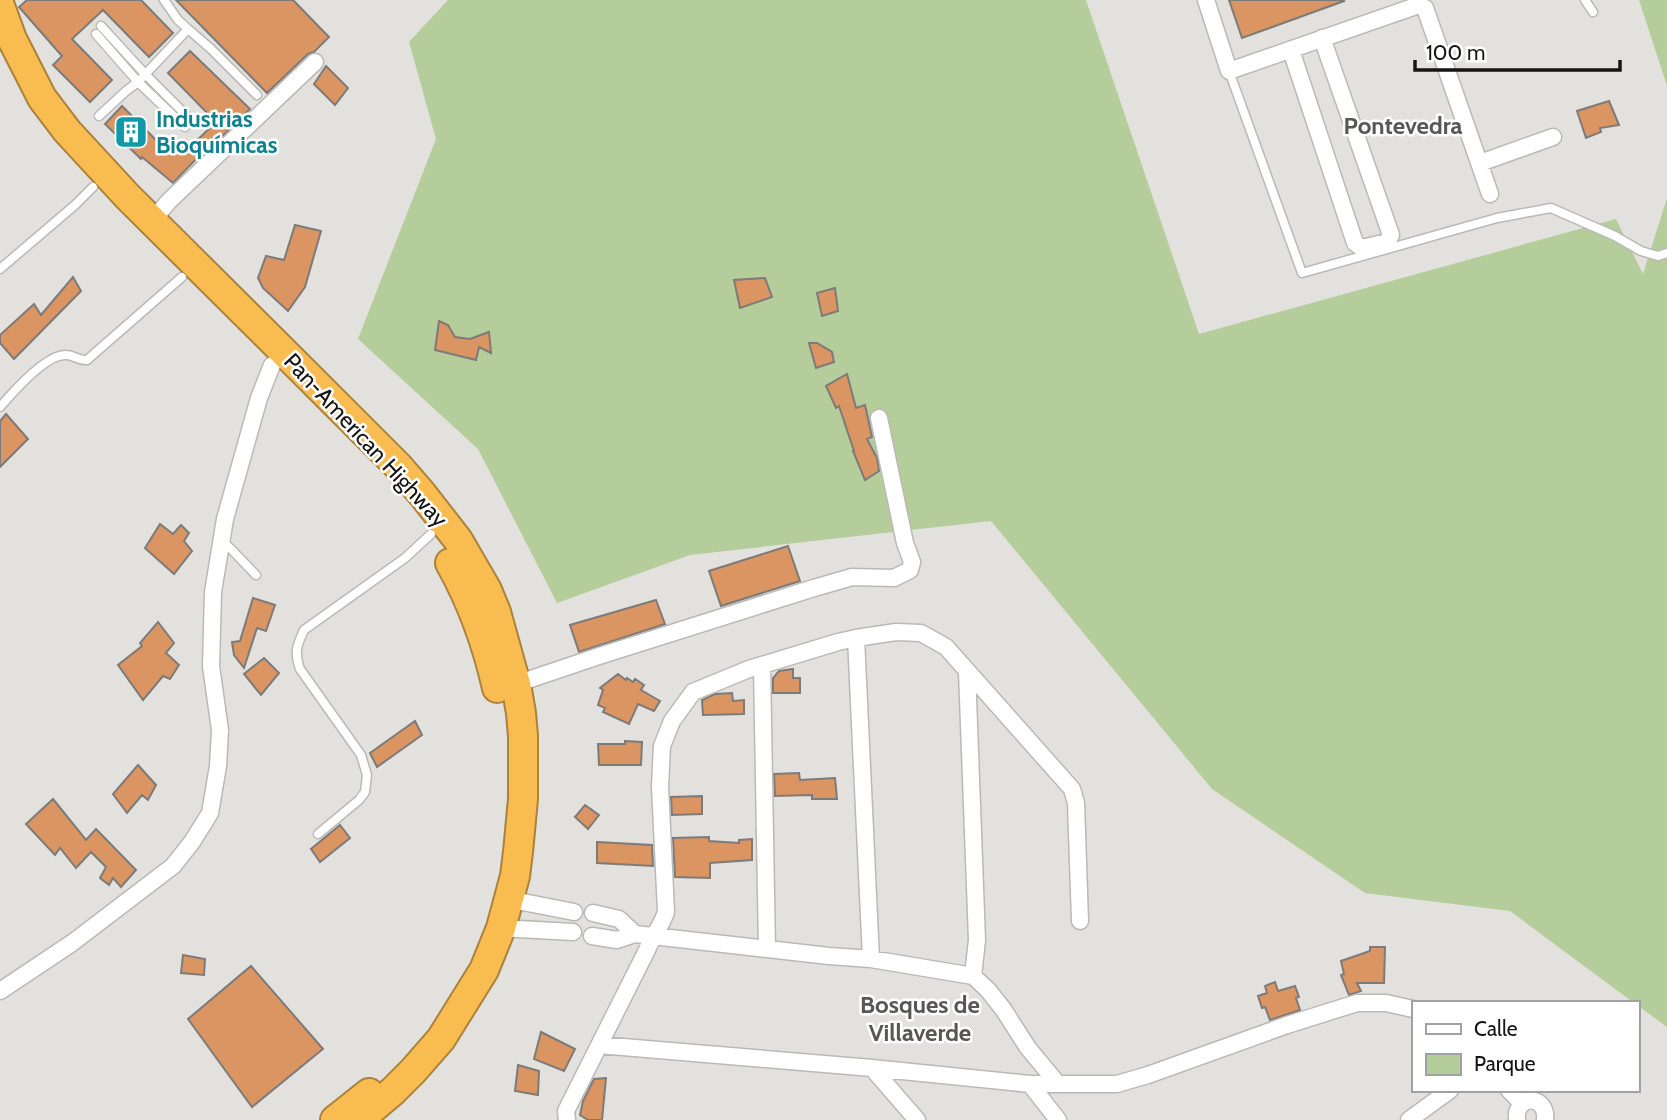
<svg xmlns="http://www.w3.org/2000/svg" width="1667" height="1120" font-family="Cabin,sans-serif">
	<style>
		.green { fill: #b4cd9b }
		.building { fill: #da9562; stroke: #7d7b79; stroke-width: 2 }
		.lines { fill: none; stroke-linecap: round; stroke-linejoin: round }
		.lane-casing { stroke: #bbb9b6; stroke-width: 11 }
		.street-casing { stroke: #bbb9b6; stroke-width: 19 }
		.highway-casing { stroke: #aa823c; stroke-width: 32 }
		.lane { stroke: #fff; stroke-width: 8 }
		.street { stroke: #fff; stroke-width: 16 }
		.highway { stroke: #f9bc51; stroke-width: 28 }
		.labels { text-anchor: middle; stroke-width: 5; stroke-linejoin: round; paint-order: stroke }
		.culture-label { font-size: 23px; font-weight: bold; fill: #0d838f; stroke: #fff; text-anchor: start }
		.street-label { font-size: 23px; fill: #161514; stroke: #fff }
		.neighbourhood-label { font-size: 24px; font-weight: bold; fill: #595755; stroke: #fff }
	</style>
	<rect width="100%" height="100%" fill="#e3e1de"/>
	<path class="green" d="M448,0H1086L1199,334L1616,219L1643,274L1667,198V1027L1637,1005V1003H1634L1510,911L1365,893L1212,789L991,521L690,555L557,603L478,449L358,339L436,139L409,42Z
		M1639,0H1667V86Z"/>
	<path class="building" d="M27,0H141L173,33L149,57L103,10L72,39L112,80L90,102L53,65L62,56L19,7Z
		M176,0H293L329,37L314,52L308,54L267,93Z
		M1229,0H1343L1344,1L1242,38Z
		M190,51L250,109L204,154L202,153L173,183L142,157L141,159L105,124L122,106L169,153L179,142L188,149L216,122L168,73Z
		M326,66L348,88L335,105L314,84Z
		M1609,101L1619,125L1600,128L1601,132L1586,138L1577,111Z
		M295,225L321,231L305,287L288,311L263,288L258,278L266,256L284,260Z
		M73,277L81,291L14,359L0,343V335L34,304L41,315Z
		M765,278L772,297L740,308L734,280Z
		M835,288L838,311L822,316L817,293Z
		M439,321L448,325L455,337L470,339L489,332L491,353L479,347L476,360L435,350Z
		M809,343H817L832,352L834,362L816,368Z
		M847,374L856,408L865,405L872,437L867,439L877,458L879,471L865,480L853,451H854L839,406L836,408L826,386Z
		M6,414L28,439L0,467V421Z
		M160,524L173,534L181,525L189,533L184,541L192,551L174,574L145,548Z
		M788,546L800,581L721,606L709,571Z
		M253,598L275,605L266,631L257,628L244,668L234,655L232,642L240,641Z
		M656,600L665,624L579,652L570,625Z
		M158,622L174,643L166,653L179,665L170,679L163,676L143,700L118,665L142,646L140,643Z
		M264,658L279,673L261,695L244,674Z
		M793,669V678H800V693H773V678L779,671Z
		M618,674L626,680L627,678L633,682L635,679L644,685L641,690L660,701L654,711L638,704L629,724L603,712L605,708L598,705L603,690L600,688Z
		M732,693L733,701L744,700V714L703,715L702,700L715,694Z
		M415,721L422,735L377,767L370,753Z
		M625,741L642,742L641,765H599L598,744H625Z
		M138,765L156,785L148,800L142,795L127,813L113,794Z
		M799,773L800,780L835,778L837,799H812V795L775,796L774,774Z
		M702,796V814L672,815L671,797Z
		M53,799L86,840L96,829L136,870L121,887L113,878L109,885L100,878L106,867L91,852L76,868L60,848L55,855L26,824Z
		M585,805L599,815L588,829L575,817Z
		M340,825L350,838L320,862L311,849Z
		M709,837V841L739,843V840L752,839V860L710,863V878L675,877L673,838Z
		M597,842L652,845L653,866L597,863Z
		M1370,947H1385L1384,983H1357L1361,991L1349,995L1341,975L1344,974L1341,961L1370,951Z
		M183,955L205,959L204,975L181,973Z
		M251,966L323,1049L252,1107L188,1019Z
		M1275,982L1278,991L1295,986L1299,997L1296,998L1300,1010L1270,1020L1265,1007L1262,1008L1258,996L1267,993L1265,986Z
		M541,1032L575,1049L564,1071L534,1059Z
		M518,1065L539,1071L538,1095L515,1091Z
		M606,1078L602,1120H588L580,1115L583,1101L594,1079Z"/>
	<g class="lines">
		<defs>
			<path id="lane" d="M164,0L178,20L188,29
				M1585,0L1593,12
				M101,26L145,74L191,120
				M96,34L138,82L185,127
				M1229,71L1302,273L1497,218L1551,208L1615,236L1641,251L1658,256L1667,253
				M99,116L126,91L138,82L188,29L211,49L257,95
				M0,269L75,205L93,187
				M0,407C12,393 46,354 66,355C74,355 79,361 87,360L182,277
				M221,540L231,549L256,575
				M318,834L359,800L365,792L367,775L361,755L300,669C294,652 297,645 304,630L405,558L431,534"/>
			<path id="street" d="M1206,0L1229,71L1419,5L1425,8L1490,194
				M1291,50L1355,243L1362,248L1387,242L1391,235L1322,38
				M1480,163L1553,137
				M152,221L169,201L315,62
				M856,638L871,959
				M762,666L767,949
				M967,671L977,940L973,976
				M516,684L599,656L814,588L852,577L894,578L910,570L912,562L905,543L879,418
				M508,899L574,912
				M593,913L619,919L635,934
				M501,928L573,932
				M592,936L617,940L635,934L829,956L871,959L973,976L988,990L1003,1009L1028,1048L1058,1084H1117L1148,1075L1287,1025L1357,1003H1386L1413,1009
				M0,991L72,943L173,866L192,842L210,813L218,766L220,730L211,666L213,592L225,519L259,398L272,365
				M599,1045L872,1068L1030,1084H1058
				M872,1068L917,1120
				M1030,1084L1058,1120
				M1509,1090L1522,1103
				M567,1120L566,1111L647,950C653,935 661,927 666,912L660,786L662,746L672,721L693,692L749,669L838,642L856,638L896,632L921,633L946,647L1072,789L1076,803L1080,921
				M1409,1120L1450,1090
				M1517,1120C1514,1094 1548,1094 1545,1120"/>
			<path id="highway" d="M0,6L12,39L42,98L67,131L128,197L304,372L398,466L423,495L458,540L487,590L496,612L516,684L521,713L523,736V799L518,852L515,876L501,928L484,970L441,1039L413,1071L393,1091L359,1120
				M450,563C472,602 487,644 497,688
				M335,1120L369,1093"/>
		</defs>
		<use href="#lane" class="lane-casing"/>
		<use href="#street" class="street-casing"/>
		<use href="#highway" class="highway-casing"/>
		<use href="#lane" class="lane"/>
		<use href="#street" class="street"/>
		<use href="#highway" class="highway"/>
	</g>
	<defs>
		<symbol id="building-square" viewBox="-11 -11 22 22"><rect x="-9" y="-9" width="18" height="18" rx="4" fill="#0f9aa8" stroke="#fff"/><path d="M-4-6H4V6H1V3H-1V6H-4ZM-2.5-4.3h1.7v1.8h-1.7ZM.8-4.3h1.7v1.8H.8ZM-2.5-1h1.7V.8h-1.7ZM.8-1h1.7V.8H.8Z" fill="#fff"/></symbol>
	</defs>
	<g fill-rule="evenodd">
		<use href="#building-square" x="112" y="113" width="38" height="38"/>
	</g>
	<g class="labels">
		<g class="culture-label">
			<text x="156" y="127">Industrias<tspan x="156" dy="26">Bioquímicas</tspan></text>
		</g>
		<g class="street-label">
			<text transform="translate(366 440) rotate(47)" y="8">Pan-American Highway</text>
		</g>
		<g class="neighbourhood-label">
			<text x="1403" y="134">Pontevedra</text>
			<text x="920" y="1013">Bosques de<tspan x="920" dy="28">Villaverde</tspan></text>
		</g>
	</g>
	<rect x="1412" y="1001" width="228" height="91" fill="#ffffff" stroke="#a2a1a1" stroke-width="2"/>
	<rect x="1426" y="1024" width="35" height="10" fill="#ffffff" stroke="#a2a1a1" stroke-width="2"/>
	<text x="1474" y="1036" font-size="21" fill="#161514">Calle</text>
	<rect x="1426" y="1054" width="35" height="21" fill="#b4cd9b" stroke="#a2a1a1" stroke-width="2"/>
	<text x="1474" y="1071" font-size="21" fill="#161514">Parque</text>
	<path d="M1415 60v10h205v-10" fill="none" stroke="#161514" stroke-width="3.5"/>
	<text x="1426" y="60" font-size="21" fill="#161514" stroke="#ffffff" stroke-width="5" paint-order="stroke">100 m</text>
</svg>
